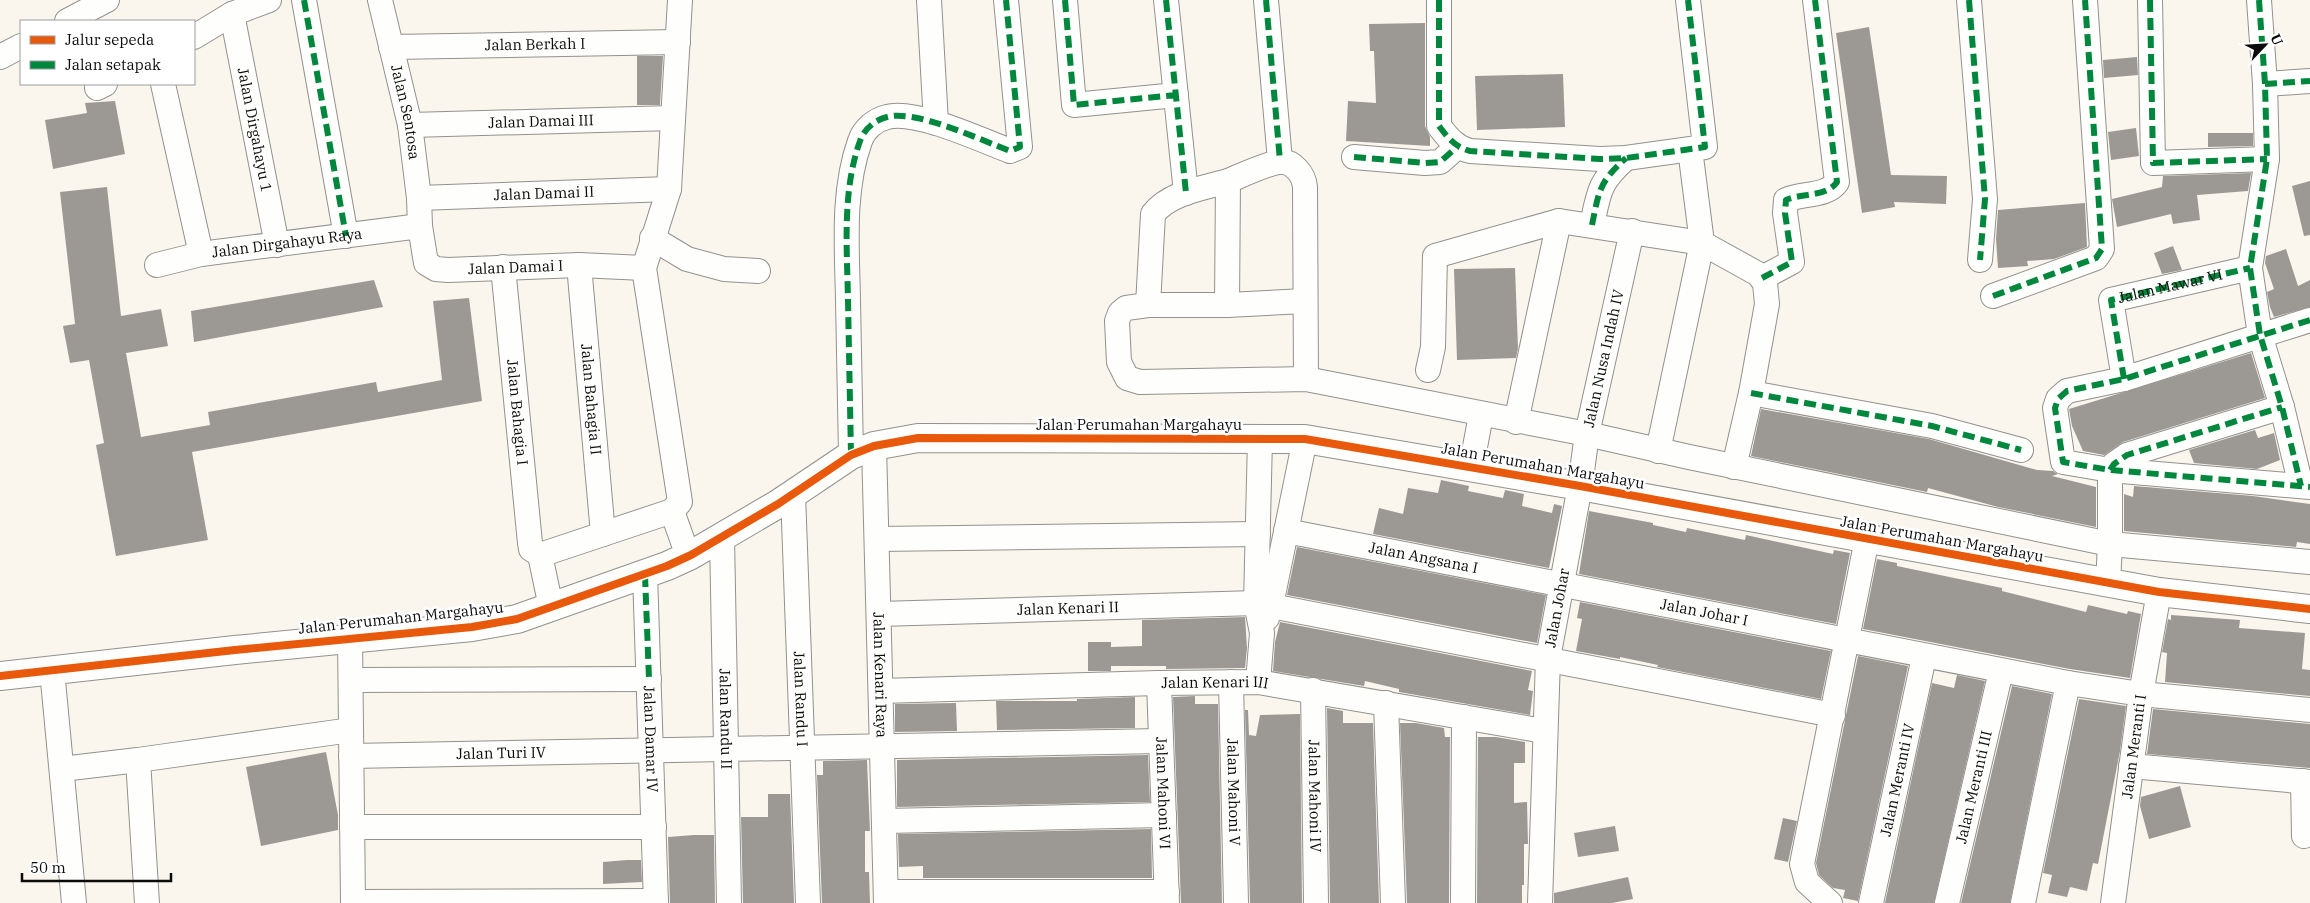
<svg xmlns="http://www.w3.org/2000/svg" width="2310" height="903" font-family="'IBM Plex Serif',serif">
	<style>
		.building { fill: #9c9995 }
		.lines { fill: none; stroke-linecap: round; stroke-linejoin: round }
		.minor-casing { stroke: #93918d; stroke-width: 26 }
		.tertiary-casing { stroke: #93918d; stroke-width: 30 }
		.minor { stroke: #fefefc; stroke-width: 24 }
		.tertiary { stroke: #fefefc; stroke-width: 28 }
		.quiet { stroke: #00873e; stroke-width: 6; stroke-dasharray: 12 6; stroke-linecap: butt }
		.cycleway-casing { stroke: #fff; stroke-width: 11 }
		.cycleway { stroke: #e8590c; stroke-width: 8 }
		.labels { text-anchor: middle; stroke-width: 5; stroke-linejoin: round; paint-order: stroke }
		.street-label { font-size: 15px; fill: #0b0b0b; stroke: #fff }
	</style>
	<rect width="100%" height="100%" fill="#faf6ee"/>
	<path class="building" d="M1425,23V126L1430,137V146L1346,141L1348,101L1376,103L1374,51H1370L1369,24Z
		M1869,27L1891,175L1947,176L1946,204L1894,202L1895,207L1862,213L1836,33Z
		M637,56H663L660,105H637Z
		M2137,57L2138,75L2104,78L2103,60Z
		M1563,74L1565,127L1477,130L1475,76Z
		M115,101L125,154L53,169L45,120L87,113L85,103Z
		M2136,128L2139,156L2111,160L2108,132Z
		M2208,133H2253V146L2208,147Z
		M2251,173L2248,191L2197,195L2200,220L2173,224L2171,214L2117,227L2112,199L2162,187L2163,176Z
		M2310,181V235L2304,236L2292,186Z
		M107,187L121,316L161,309L168,346L126,353L141,437L210,425L208,412L376,382L378,392L442,380L433,301L469,298L482,401L192,452L208,540L116,556L96,445L104,443L89,360L70,363L63,326L75,324L60,192Z
		M2085,203L2087,247L2054,259L2027,261L2028,266L1998,268L1996,239L1998,210Z
		M2173,246L2182,270L2162,274L2154,253Z
		M2286,249L2298,286L2310,280V307L2274,317L2270,307L2267,292L2274,289L2265,263L2266,256Z
		M1515,268L1518,348L1516,358L1457,360L1454,269Z
		M374,280L383,307L194,342L191,311Z
		M2251,353L2265,398L2123,442L2104,455L2083,451L2072,426L2069,409Z
		M1761,409L1929,439L2037,470L2053,471L2058,474L2052,476L2096,487V527L1998,507L1928,488L1927,492L1751,456Z
		M2255,430L2258,438L2274,433L2280,460L2257,469L2194,463L2189,450Z
		M1441,480L1469,486L1468,491L1503,498L1505,490L1524,494L1522,506L1552,513L1554,504L1562,506L1549,568L1373,534L1379,508L1403,514L1408,488L1438,493Z
		M2134,486L2253,496L2310,504V544L2297,542L2296,547L2124,531V494L2133,497Z
		M1589,511L1653,523V525L1686,532L1687,528L1745,540L1746,535L1833,554L1834,550L1850,553L1836,624L1579,574Z
		M1297,547L1546,595L1537,643L1287,595Z
		M1877,559L1897,563V566L2002,588V591L2086,612L2088,605L2127,614L2128,611L2141,614L2130,678L2070,669L1863,629Z
		M1580,602L1831,651L1821,699L1657,667L1658,665L1620,657V659L1576,651L1582,619L1577,618Z
		M2171,615L2240,620L2239,628L2305,633L2302,669L2310,670V696L2165,682L2167,653L2162,652L2168,619L2171,620Z
		M1245,617L1247,648L1245,668L1166,669V666H1111V671H1088V642H1111V647L1142,646V620Z
		M1280,622L1532,671L1528,690L1533,691L1530,715L1399,692V689L1365,681L1364,686L1273,671L1275,642Z
		M1858,656L1908,666L1858,901L1843,898L1845,890L1833,888L1819,875L1816,863Z
		M1957,675L1985,681L1934,903H1885L1932,683L1954,688Z
		M2012,686L2052,694L2010,903H1961Z
		M1195,696V704H1218L1222,903H1181L1173,697Z
		M1135,697V728L997,730L996,701H1077V699Z
		M2079,699L2126,706L2120,751L2098,864L2093,863L2087,891L2070,887L2067,897L2048,893L2052,875L2043,873Z
		M956,703L957,731L895,732V704Z
		M1327,708L1343,711V723H1373L1379,903H1330Z
		M2153,709L2310,724V768L2147,754Z
		M1245,710H1248L1249,735L1256,736L1260,715L1300,714L1302,903H1250Z
		M1400,723H1416L1444,728L1445,737H1450L1449,903H1407Z
		M1478,737H1496L1525,742V763H1514V803L1527,802L1528,844H1524V885H1522V903H1477Z
		M326,752L338,815V830L261,846L246,767Z
		M1148,755L1150,802L897,807V760Z
		M867,760L870,831H865V872H869L870,903H822L817,775H823V761Z
		M2180,786L2191,827L2149,839L2140,806L2141,797Z
		M768,794H790L794,903H743L741,817H768Z
		M1783,818L1797,821L1788,862L1774,859Z
		M1615,826L1619,851L1578,857L1574,833Z
		M1151,829L1152,878H923V866L899,867L898,834Z
		M694,835H714L715,903H670L668,837Z
		M627,860H641L642,882L603,884V862Z
		M1628,877L1633,899L1612,903H1554V893Z"/>
	<g class="lines">
		<defs>
			<g id="minor">
				<path d="M304,0L346,236"/>
				<path id="s1" d="M380,0L410,125L419,198L420,226L426,263L436,269L448,270L579,265L644,268"/>
				<path d="M929,0L936,123"/>
				<path d="M1065,0L1074,105L1176,95"/>
				<path d="M1166,0L1186,193"/>
				<path d="M1266,0L1280,161"/>
				<path d="M1439,0V126C1448,138 1455,147 1470,151L1600,159L1626,158L1705,147L1688,0"/>
				<path d="M1969,0L1985,199L1980,260"/>
				<path d="M2150,0L2153,163L2267,159"/>
				<path d="M2259,0L2265,84L2267,159L2250,268L2260,335L2282,407L2301,486"/>
				<path id="s2" d="M232,14L277,245"/>
				<path d="M67,21L107,0"/>
				<path d="M194,37L232,14L269,0"/>
				<path id="s3" d="M391,47L678,42"/>
				<path d="M0,57L21,46"/>
				<path d="M163,84L201,254"/>
				<path d="M2265,84L2310,81"/>
				<path d="M97,88L105,84"/>
				<path id="s4" d="M410,125L673,118"/>
				<path d="M1354,157L1425,163L1440,162L1457,147"/>
				<path d="M1228,181C1240,176 1268,163 1279,162C1293,160 1304,175 1305,187L1306,379"/>
				<path id="s5" d="M419,198L669,189"/>
				<path d="M1592,225C1599,191 1599,182 1626,158"/>
				<path d="M652,238L687,259L724,269L758,271"/>
				<path id="s6" d="M157,265L201,254L420,226"/>
				<path id="s7" d="M579,265L603,534"/>
				<path id="s8" d="M503,267L530,543L531,549L540,555"/>
				<path d="M1762,278L1792,262L1785,213L1786,200C1801,193 1827,197 1837,182L1815,0"/>
				<path d="M1993,296L2096,258L2102,249L2085,0"/>
				<path d="M1305,301L1227,305H1148L1126,308L1120,313L1117,321L1119,362L1127,378L1140,382L1306,379L1587,434L1689,457L2110,544L2310,562"/>
				<path d="M1148,305L1153,214C1169,193 1203,188 1228,181L1227,305"/>
				<path d="M2310,320L2124,379L2067,391L2058,399L2055,408L2063,462L2110,470L2310,487"/>
				<path d="M1428,370L1433,347L1435,256L1559,221"/>
				<path id="s9" d="M2124,379L2111,300L2250,268"/>
				<path d="M1751,393L1932,426L2021,450"/>
				<path d="M1516,422L1559,221L1702,243L1758,274L1765,283L1767,304L1751,393L1734,467"/>
				<path id="s10" d="M874,446L886,903"/>
				<path d="M1658,451L1702,243L1691,157"/>
				<path d="M851,455C850,403 849,352 848,300C847,248 842,191 860,141C864,129 875,120 887,117C915,109 981,140 1010,151L1020,147L1006,0"/>
				<path d="M1471,468L1481,415"/>
				<path id="s11" d="M793,494L808,903"/>
				<path d="M672,511L688,556"/>
				<path id="s12" d="M1286,531L2068,683L2141,694L2310,710"/>
				<path id="s13" d="M722,537L729,903"/>
				<path d="M877,539L1258,534"/>
				<path d="M540,555L672,511L680,502L644,268L669,189L680,0"/>
				<path d="M540,555L551,607"/>
				<path id="s14" d="M645,575L656,903"/>
				<path d="M2108,583L2110,544V470L2114,464L2127,455L2282,407"/>
				<path id="s15" d="M879,614L1256,603L1833,715"/>
				<path d="M1267,618L1271,605L1305,439"/>
				<path d="M350,639L353,903"/>
				<path d="M52,670L74,903"/>
				<path d="M351,680L649,679"/>
				<path id="s16" d="M1231,682L1236,903"/>
				<path d="M1258,682L1262,633L1256,603L1260,439"/>
				<path id="s17" d="M1159,683L1167,903"/>
				<path id="s18" d="M1313,690L1316,903"/>
				<path id="s19" d="M881,691L1159,683L1258,682L1544,731"/>
				<path d="M1386,703L1393,903"/>
				<path id="s20" d="M351,756L1161,741"/>
				<path d="M2131,766L2310,782"/>
				<path d="M62,769L138,760"/>
				<path d="M2303,781L2304,836"/>
				<path d="M884,821L1164,815"/>
				<path d="M352,827H654"/>
				<path d="M886,892H1167"/>
				<path d="M353,902L656,901"/>
				<path d="M147,903L138,760L351,730"/>
				<path d="M1463,903L1464,717"/>
				<path id="s21" d="M1540,903L1548,658L1580,486L1587,434L1632,231"/>
				<path d="M1830,903L1807,882L1802,864L1867,539"/>
				<path id="s22" d="M1871,903L1924,657"/>
				<path id="s23" d="M1947,903L2001,671"/>
				<path d="M2023,903L2068,683"/>
				<path id="s24" d="M2113,903L2141,694L2159,592"/>
			</g>
			<path id="tertiary" d="M0,676L235,650L472,627L517,619L667,566L691,555L778,504L851,455L874,446L918,438L1305,439L1580,486L2159,592L2310,609"/>
		</defs>
		<use href="#minor" class="minor-casing"/>
		<use href="#tertiary" class="tertiary-casing"/>
		<use href="#minor" class="minor"/>
		<use href="#tertiary" class="tertiary"/>
		<path class="quiet" d="M304,0L346,236
			M1065,0L1074,105L1176,95
			M1166,0L1186,193
			M1266,0L1280,161
			M1439,0V126C1448,138 1455,147 1470,151L1600,159L1626,158L1705,147L1688,0
			M1969,0L1985,199L1980,260
			M2150,0L2153,163L2267,159
			M2259,0L2265,84L2267,159L2250,268L2260,335L2282,407L2301,486
			M2265,84L2310,81
			M1354,157L1425,163L1440,162L1457,147
			M1592,225C1599,191 1599,182 1626,158
			M1762,278L1792,262L1785,213L1786,200C1801,193 1827,197 1837,182L1815,0
			M1993,296L2096,258L2102,249L2085,0
			M2310,320L2124,379L2067,391L2058,399L2055,408L2063,462L2110,470L2310,487
			M2124,379L2111,300L2250,268
			M1751,393L1932,426L2021,450
			M851,455C850,403 849,352 848,300C847,248 842,191 860,141C864,129 875,120 887,117C915,109 981,140 1010,151L1020,147L1006,0
			M2110,470L2114,464L2127,455L2282,407
			M645,575L649,679"/>
		<defs>
			<path id="cycleway" d="M0,676L235,650L472,627L517,619L667,566L691,555L778,504L851,455L874,446L918,438L1305,439L1580,486L2159,592L2310,609"/>
		</defs>
		<use href="#cycleway" class="cycleway-casing"/>
		<use href="#cycleway" class="cycleway"/>
	</g>
	<g class="labels">
		<g class="street-label">
			<text dy="5" stroke="none"><textPath href="#s3" startOffset="144">Jalan Berkah I</textPath></text>
			<text dy="5" stroke="none"><textPath href="#s1" startOffset="115">Jalan Sentosa</textPath></text>
			<text dy="5" stroke="none"><textPath href="#s4" startOffset="131">Jalan Damai III</textPath></text>
			<text dy="5" stroke="none"><textPath href="#s2" startOffset="118">Jalan Dirgahayu 1</textPath></text>
			<text dy="5" stroke="none"><textPath href="#s5" startOffset="125">Jalan Damai II</textPath></text>
			<text dy="5" stroke="none"><textPath href="#s6" startOffset="132">Jalan Dirgahayu Raya</textPath></text>
			<text dy="5" stroke="none"><textPath href="#s1" startOffset="359">Jalan Damai I</textPath></text>
			<text dy="5" stroke="none"><textPath href="#s9" startOffset="141">Jalan Mawar VI</textPath></text>
			<text dy="5" stroke="none"><textPath href="#s21" startOffset="550">Jalan Nusa Indah IV</textPath></text>
			<text dy="5" stroke="none"><textPath href="#s7" startOffset="135">Jalan Bahagia II</textPath></text>
			<text dy="5" stroke="none"><textPath href="#s8" startOffset="146">Jalan Bahagia I</textPath></text>
			<text x="1139" y="430">Jalan Perumahan Margahayu</text>
			<text transform="translate(1543 466) rotate(10)" y="5">Jalan Perumahan Margahayu</text>
			<text transform="translate(1942 539) rotate(10)" y="5">Jalan Perumahan Margahayu</text>
			<text dy="5" stroke="none"><textPath href="#s12" startOffset="140">Jalan Angsana I</textPath></text>
			<text dy="5" stroke="none"><textPath href="#s15" startOffset="189">Jalan Kenari II</textPath></text>
			<text dy="5" stroke="none"><textPath href="#s21" startOffset="296">Jalan Johar</textPath></text>
			<text dy="5" stroke="none"><textPath href="#s12" startOffset="426">Jalan Johar I</textPath></text>
			<text transform="translate(401 618) rotate(-6)" y="5">Jalan Perumahan Margahayu</text>
			<text dy="5" stroke="none"><textPath href="#s10" startOffset="229">Jalan Kenari Raya</textPath></text>
			<text dy="5" stroke="none"><textPath href="#s19" startOffset="334">Jalan Kenari III</textPath></text>
			<text dy="5" stroke="none"><textPath href="#s11" startOffset="205">Jalan Randu I</textPath></text>
			<text dy="5" stroke="none"><textPath href="#s13" startOffset="182">Jalan Randu II</textPath></text>
			<text dy="5" stroke="none"><textPath href="#s14" startOffset="164">Jalan Damar IV</textPath></text>
			<text dy="5" stroke="none"><textPath href="#s24" startOffset="158">Jalan Meranti I</textPath></text>
			<text dy="5" stroke="none"><textPath href="#s20" startOffset="150">Jalan Turi IV</textPath></text>
			<text dy="5" stroke="none"><textPath href="#s22" startOffset="126">Jalan Meranti IV</textPath></text>
			<text dy="5" stroke="none"><textPath href="#s23" startOffset="119">Jalan Meranti III</textPath></text>
			<text dy="5" stroke="none"><textPath href="#s16" startOffset="110">Jalan Mahoni V</textPath></text>
			<text dy="5" stroke="none"><textPath href="#s17" startOffset="110">Jalan Mahoni VI</textPath></text>
			<text dy="5" stroke="none"><textPath href="#s18" startOffset="106">Jalan Mahoni IV</textPath></text>
		</g>
	</g>
	<rect x="20" y="20" width="175" height="65" fill="#ffffff" stroke="#9d9d9d"/>
	<rect x="30" y="36" width="25" height="8" fill="#e8590c" stroke="#9d9d9d"/>
	<text x="65" y="45" font-size="15" fill="#0b0b0b">Jalur sepeda</text>
	<rect x="30" y="61" width="25" height="8" fill="#00873e" stroke="#9d9d9d"/>
	<text x="65" y="70" font-size="15" fill="#0b0b0b">Jalan setapak</text>
	<g transform="translate(2265 45) rotate(65)" stroke="#ffffff" stroke-width="4" paint-order="stroke">
	<path d="M0-4L9 19L0 12L-9 19Z" fill="#0b0b0b"/>
	<text y="-8" font-size="14" font-weight="bold" text-anchor="middle" fill="#0b0b0b">U</text>
	</g>
	<path d="M22 873v8h149v-8" fill="none" stroke="#0b0b0b" stroke-width="2.5"/>
	<text x="30" y="873" font-size="15" fill="#0b0b0b" stroke="#ffffff" stroke-width="4" paint-order="stroke">50 m</text>
</svg>
